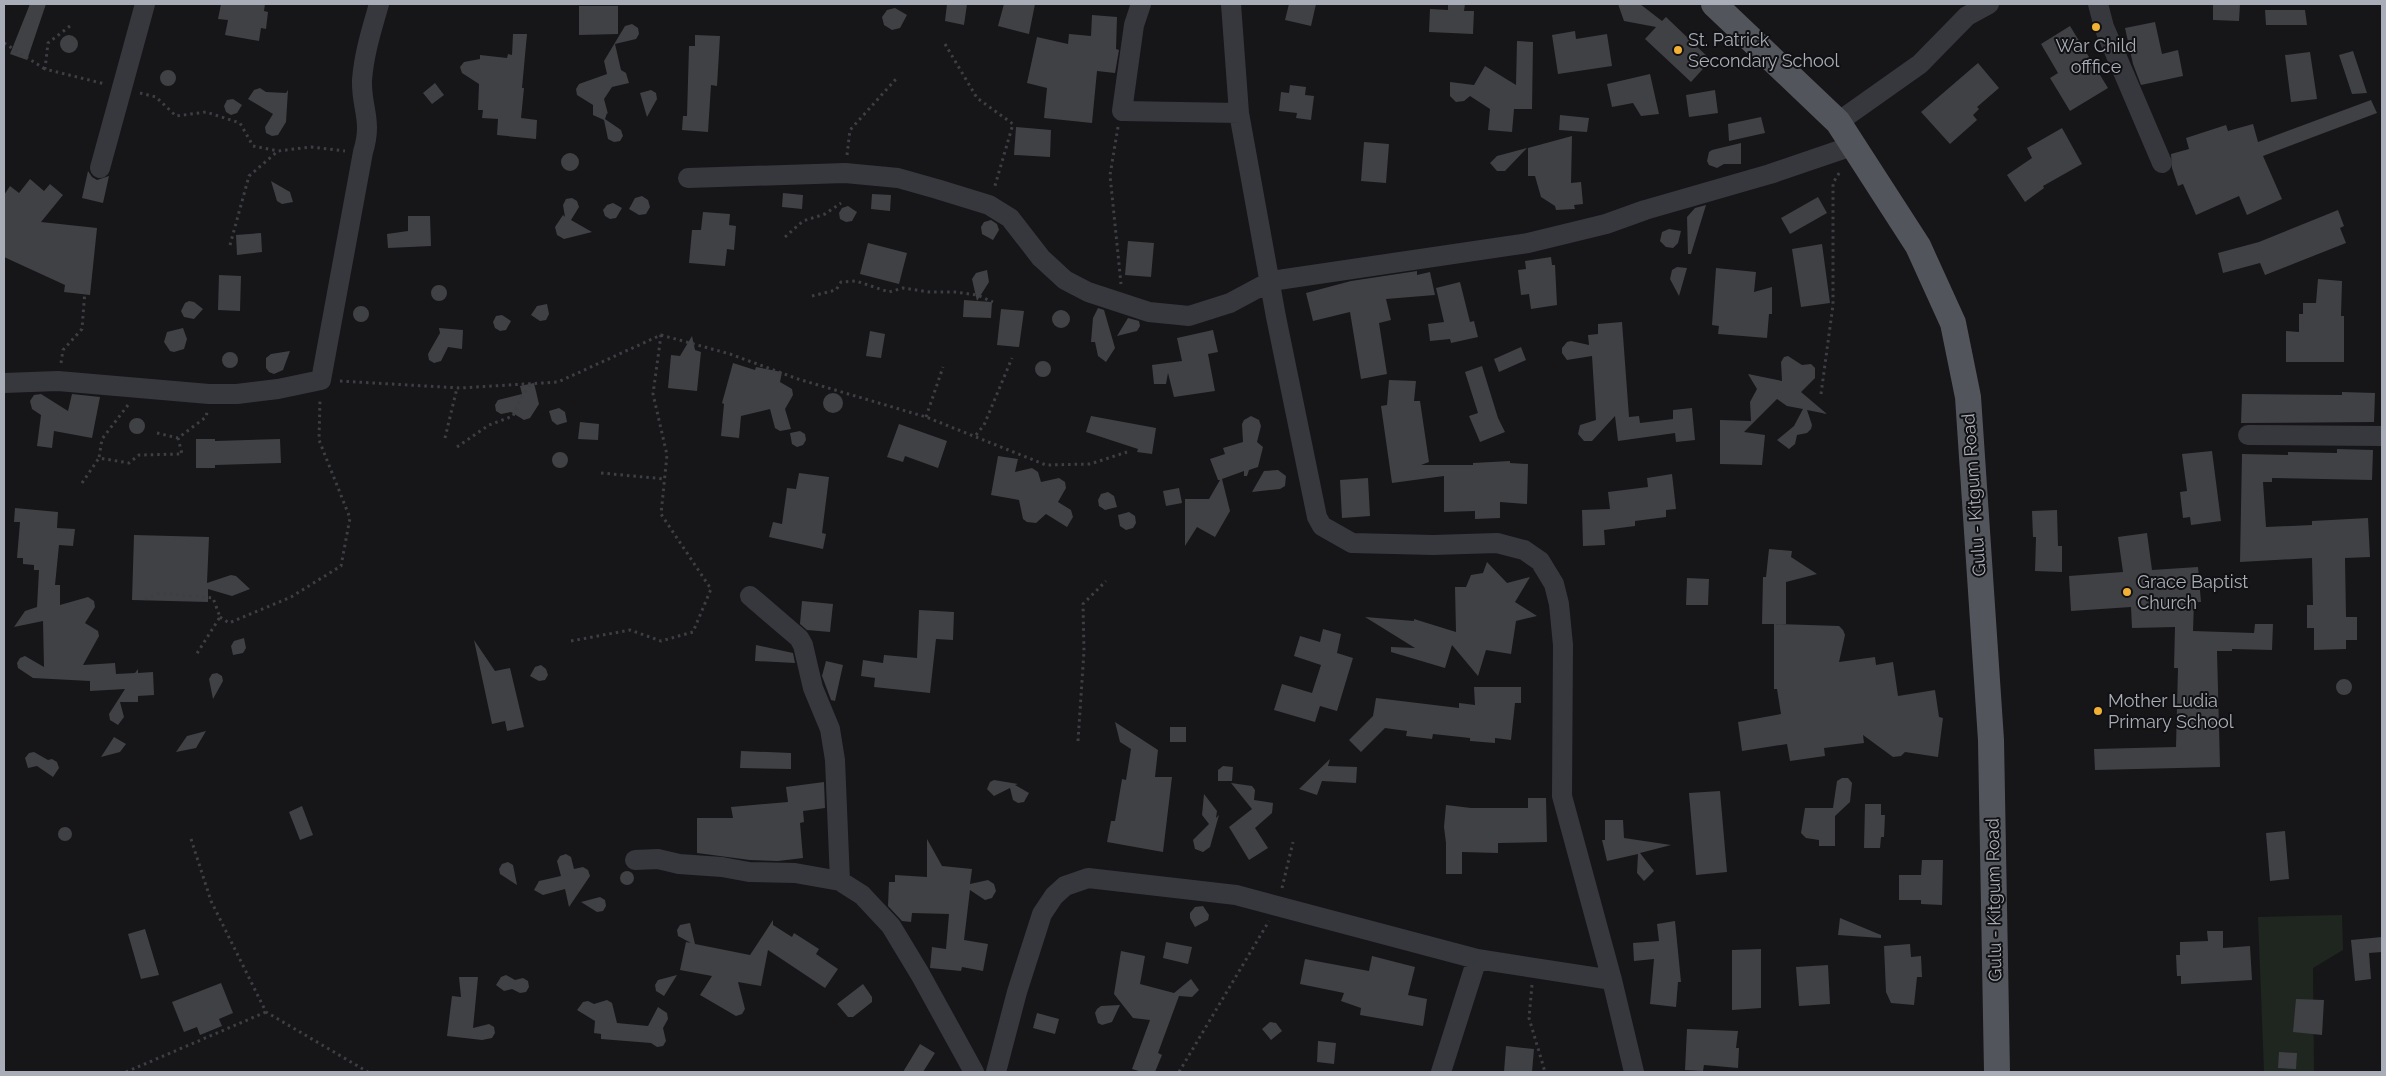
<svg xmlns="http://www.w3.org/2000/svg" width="2386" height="1076" font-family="Raleway,sans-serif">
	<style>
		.green { fill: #1e261f }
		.building { fill: #404145 }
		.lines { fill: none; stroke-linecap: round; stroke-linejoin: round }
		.path { stroke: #3d3f44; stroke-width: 3; stroke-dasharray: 2.5 4; stroke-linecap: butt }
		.minor { stroke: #37383d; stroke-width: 20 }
		.major { stroke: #53555c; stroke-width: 26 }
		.poi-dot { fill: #f2b134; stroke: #111113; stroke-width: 2 }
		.labels { text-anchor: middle; stroke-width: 4; stroke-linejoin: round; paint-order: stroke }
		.poi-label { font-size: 18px; fill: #a8adb8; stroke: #111113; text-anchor: start }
		.street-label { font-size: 18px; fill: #a8adb8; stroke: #111113 }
	</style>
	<rect width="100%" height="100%" fill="#161618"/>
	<path class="green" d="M2342,915L2343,950L2313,968L2314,1072H2264L2258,917Z"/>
	<path class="building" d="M30,4H46L27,60L10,54Z
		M221,4H265L264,11L268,12L266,29L261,28L259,41L225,35L228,20L218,19Z
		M947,4H967L964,25L945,21Z
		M1004,4H1035L1029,34L998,26Z
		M1289,4H1316L1311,26L1285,20Z
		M1448,4H1465L1464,11H1474L1473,34L1429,32L1430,9L1448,10Z
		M1618,4H1640L1662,21L1666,17L1711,60L1691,82L1645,39L1656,27L1624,21Z
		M2213,4H2240L2239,21L2213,20Z
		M579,6H618V34L579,35Z
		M895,8L907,15L900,28L892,30L884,25L882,17L887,10Z
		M2265,10H2305L2307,25H2266Z
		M1092,15L1117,17L1116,49L1119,50L1115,73L1097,71L1092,123L1044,118L1047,88L1027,83L1037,37L1068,44L1069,34L1091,36Z
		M2155,22L2162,54L2178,50L2183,76L2141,85L2133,64L2125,28Z
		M632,24L638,28L639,34L636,39L615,44L621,70L626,73L629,83L612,87L604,99L608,114L607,113L605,119L621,130L623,136L620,141L614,142L608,139L604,120L593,115V105L577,95L576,89L579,84L607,74L604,61L625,26Z
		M2070,26L2108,88L2070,111L2050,78L2058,73L2041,44Z
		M1575,31L1576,39L1607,34L1612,66L1558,74L1552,35Z
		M513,34H527L522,88H524L521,118L537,120L536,139L497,135L498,119L482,118L483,110H478L479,84L462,73L460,67L464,62L480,59V55L507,58L508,54L512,55Z
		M60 44a9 9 0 1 1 18 0a9 9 0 1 1-18 0Z
		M695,35L720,36L717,86L711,85L708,132L682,130L683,116H687L689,46H695Z
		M1517,41L1533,42L1532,109H1514L1512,132L1488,130L1490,109L1470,96L1464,101L1456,102L1450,96V82L1474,85L1485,66L1516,85Z
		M2353,51L2367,93L2352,94L2339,55Z
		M2310,52L2317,99L2291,102L2285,55Z
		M1978,63L1999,88L1977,107L1979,109L1973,115L1977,120L1950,144L1921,112Z
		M160 78a8 8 0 1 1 16 0a8 8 0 1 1-16 0Z
		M1650,74L1659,114L1641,116L1633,103L1612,107L1607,84Z
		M435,83L444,95L432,104L423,93Z
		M1290,85L1306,87L1305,95L1314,96L1311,120L1296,118L1297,113L1279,111L1281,92L1289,93Z
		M260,88L266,92L286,93L288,90L286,122L278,135L272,136L266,133L265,127L273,114L248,99L254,90Z
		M651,90L656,93L657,99L647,117L640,93Z
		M1715,90L1718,113L1689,117L1686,95Z
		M233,99L242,105L237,113L231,115L226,112L224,106L227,100Z
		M2371,100L2377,113L2263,156L2282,199L2247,215L2239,196L2196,215L2183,184L2178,186L2172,168L2171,154L2189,149L2186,138L2226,125L2228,131L2253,124L2258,142Z
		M1560,115L1589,118L1587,132L1559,130Z
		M1761,117L1765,133L1729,141L1728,124Z
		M1016,127L1051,130L1050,157L1014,155Z
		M2062,128L2082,164L2043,186L2044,188L2025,202L2007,175L2032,158L2027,148Z
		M1572,136L1571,183L1581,182L1583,204L1574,205L1575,209L1556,210L1555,206L1541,197L1535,176H1528V148Z
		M1364,142L1389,144L1386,183L1361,181Z
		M1741,143V164H1724L1717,168L1709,165L1707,161L1709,152L1712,150Z
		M1527,148L1505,171H1497L1490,163L1497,156Z
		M561 162a9 9 0 1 1 18 0a9 9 0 1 1-18 0Z
		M88,171L92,177L97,180L109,176L103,203L82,198Z
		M30,179L44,191L50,184L63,195L41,222L97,228L90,295L64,292L65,285L4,257V195L10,186L19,193Z
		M271,181L290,192L293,202L282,204L277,201Z
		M783,193L803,195L802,209L782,207Z
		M872,194L891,195L890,211L871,209Z
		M642,196L648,200L650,207L646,214L639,215L629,209L635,198Z
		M1818,197L1827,213L1790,234L1781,218Z
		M572,198L577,201L579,207L571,220L592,232L564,239L557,235L555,227L563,215L565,217L563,205L566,199Z
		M613,203L622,208L616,218L610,219L605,216L603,210L607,205Z
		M1706,205L1691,254H1688L1687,217L1695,208Z
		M848,206L857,212L852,221L846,222L840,219L839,213L842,208Z
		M2338,210L2344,226L2340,228L2346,243L2265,275L2260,263L2223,273L2218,253L2259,242Z
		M703,212L730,214L729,225L736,226L734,250L727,249L725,266L689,263L692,230H701Z
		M408,216H430L431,246L388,248L387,234L408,231Z
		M991,220L997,224L999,230L993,240L982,234L981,227L984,222Z
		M1669,229L1681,231L1678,243L1673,248L1666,247L1660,241L1662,232Z
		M261,233L262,252L237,255L236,235Z
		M1128,241L1154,243L1151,277L1125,275Z
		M868,243L907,253L899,284L860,274Z
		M1822,244L1830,303L1801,307L1792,249Z
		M1551,257L1552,265H1555L1557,305L1531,309L1529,294L1521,295L1518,270L1526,269L1525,261Z
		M1677,267L1687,268L1679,296L1670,279L1672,270Z
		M1716,268L1756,272L1754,292L1772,287V314H1769L1767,338L1718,334L1719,326L1712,325Z
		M987,270L989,282L977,301L992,302L991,318L963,317L964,300L977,301L972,279L976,273Z
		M1417,271V275L1430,272L1435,295L1386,299L1391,320L1379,323L1387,374L1361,379L1350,312L1313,321L1306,293L1351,281Z
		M219,275L241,276L240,311L218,310Z
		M2318,279L2342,281L2341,316H2344V362H2286V331L2299,332V314H2303V303H2316Z
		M1460,282L1470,322L1474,321L1478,337L1451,343L1450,339L1430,341L1428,324L1444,322L1436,288Z
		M431 293a8 8 0 1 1 16 0a8 8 0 1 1-16 0Z
		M189,301L194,302L203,309L194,319L184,317L181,311L185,303Z
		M547,304L549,314L546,320L540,321L531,315L537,306Z
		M353 314a8 8 0 1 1 16 0a8 8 0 1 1-16 0Z
		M1098,308L1104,310L1115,348L1106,362L1098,356L1095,342H1091L1093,318Z
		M1001,309L1024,311L1019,347L997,345Z
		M1052 319a9 9 0 1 1 18 0a9 9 0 1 1-18 0Z
		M502,315L511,321L506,330L500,331L495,328L493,322L496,316Z
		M1128,318L1139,321L1140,326L1137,331L1117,336Z
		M1622,322L1629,417L1639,416L1640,423L1673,419V410L1692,408L1695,440L1676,442L1675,433L1618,441L1615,416L1592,441H1584L1578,434L1580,425L1596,420L1592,356L1567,360L1562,353V348L1567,342L1571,341L1589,345L1588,335L1598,334V324Z
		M183,328L187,339L184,349L174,352L170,351L164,342L167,332Z
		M439,328L463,330L462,349L448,347L441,361L434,363L429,360L428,354L440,333Z
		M1213,330L1218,352L1208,354L1215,391L1174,397L1168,373L1166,384H1154L1152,365L1182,361L1177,338Z
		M870,331L885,334L881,358L866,356Z
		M692,336L695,350L701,352L697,391L668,388L671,355L680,356Z
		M1521,347L1526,360L1499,372L1494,359Z
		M290,351L283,370L274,374L269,372L266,368V358L271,354Z
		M222 360a8 8 0 1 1 16 0a8 8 0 1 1-16 0Z
		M1788,356L1802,365L1811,364L1815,368V378L1801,392L1827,414L1807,410L1812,425L1811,429L1807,433L1797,435L1795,444L1789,449L1777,440L1794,426L1803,409L1787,406L1777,399L1744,432L1765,435L1762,465L1720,464V420L1751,421L1750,402L1757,389L1748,374L1782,381L1781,362L1784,357Z
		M1035 369a8 8 0 1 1 16 0a8 8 0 1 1-16 0Z
		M733,363L755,370L756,367L782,372L780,382L792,389L793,395L785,409L791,429L780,431L775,428L770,409L741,416L739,438L721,436L724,404L722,403Z
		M1482,366L1498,418L1505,432L1480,442L1469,416L1478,413L1465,372Z
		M1389,380L1416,381L1414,401H1420L1429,462L1421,465H1473V463L1510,461V463L1528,464L1527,504L1500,502V518L1475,519V511L1444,512V476L1392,483L1381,406L1387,405Z
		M534,383L539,404L530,418L524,420L511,412L501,414L496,411L495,405L498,400L522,394L520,386Z
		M2342,392L2375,393L2374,422L2241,423L2242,394L2342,395Z
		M823 403a10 10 0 1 1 20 0a10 10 0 1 1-20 0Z
		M41,394L68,411L72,394L100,397L92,438L54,431L52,448L37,446L41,415L32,409L30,401L34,395Z
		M559,408L565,412L567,422L557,425L552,421L549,411Z
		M1091,416L1156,428L1152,454L1137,452L1138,449L1086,432Z
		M1251,416L1259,420L1261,426L1257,442L1263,447L1258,467L1249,470L1247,476H1244V471L1222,479L1230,511L1215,537L1197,527L1185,546V499H1209L1220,480H1218L1210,459L1225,454L1223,448L1243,442L1242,424L1244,420Z
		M129 426a8 8 0 1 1 16 0a8 8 0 1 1-16 0Z
		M580,422L599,424L598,440L578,439Z
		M899,424L947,441L938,468L905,456L903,462L887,457Z
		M800,431L805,434L806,440L803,445L797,447L792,444L790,433Z
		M196,439H215V441L280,439L281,463L215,465V468H196Z
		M2337,449L2373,450L2372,480L2272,478V482H2263L2266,527L2312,525V521L2368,518L2370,557L2345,558L2346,617H2357V640H2346V649L2314,650V628H2307V605H2313L2312,558L2240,562L2242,454L2288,455V452L2337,453Z
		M2212,451L2221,521L2191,525L2190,517L2183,518L2180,492L2187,491L2182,454Z
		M552 460a8 8 0 1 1 16 0a8 8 0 1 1-16 0Z
		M998,456L1018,459L1015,472L1032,468L1038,472L1041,482L1059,478L1065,482L1066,488L1058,502L1071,510L1073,517L1067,527L1046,514L1036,523L1027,522L1023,519L1019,500L991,495Z
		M1278,470L1286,476L1285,486L1280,489L1252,492L1264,471Z
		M799,473L829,477L822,533L826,534L823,549L769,537L773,522L782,524L787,488L796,489Z
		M1672,474L1676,509L1666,510V517L1635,521V526L1604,530L1605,545L1583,546L1582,510L1610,509L1608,492L1648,487L1647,478Z
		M1368,478L1370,516L1342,518L1340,480Z
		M1179,488L1182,503L1166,506L1163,491Z
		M1108,492L1114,496L1117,507L1105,510L1099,506L1098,500L1101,494Z
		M15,508L58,512L57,528L75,529L73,546L59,545L55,585H60V605L88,597L94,601L95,607L85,623L98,631L99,636L83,665L115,663L116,674L135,673L138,669V673L153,672L154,695L138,696V702H120L124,717L118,725L110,720L109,714L125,689L90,691V681L33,678L18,668L17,663L20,658L25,656L44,667L43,621L14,627L25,611L37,607L39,570H34V565L23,564V558H17L20,522H14Z
		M2057,510L2058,546H2062V572L2035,571L2036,537H2033L2032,511Z
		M1129,512L1135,516L1136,523L1133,528L1126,530L1120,526L1118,515Z
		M2147,533L2152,570L2198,567L2201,602H2194L2193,631L2254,633L2255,624H2273L2272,650L2232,649V651H2217L2220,767L2095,770L2094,749L2176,747L2178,668H2174L2175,627L2132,628L2131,607L2071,611L2069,576L2123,572L2118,537Z
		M134,535L209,537L207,583L231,575L236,576L250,589L232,596L208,589V602L132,600Z
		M1769,549L1792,551L1791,557L1817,574L1786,582V624H1762L1763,577H1766Z
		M1487,562L1507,583L1530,577L1515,602L1537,616L1516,621L1511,654L1486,650L1478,676L1452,645L1445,668L1391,652V647L1415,648L1365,617L1414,621V619L1456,632L1455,587H1466L1471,575L1483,573Z
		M1687,578L1709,579L1708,605H1686Z
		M802,601L833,604L830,632L807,630L800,624Z
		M919,610L954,612L953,640L936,639L930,693L874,687L875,678L861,676L863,660L883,663L884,655L917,658Z
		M1774,624L1839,626L1843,630L1845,635L1839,662L1875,657L1876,665L1893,662L1898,696L1935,690L1939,717L1943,718L1938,757L1905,752L1901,756L1893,757L1863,735L1864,743L1824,748L1825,756L1790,761L1787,744L1742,751L1738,722L1781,714L1777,689H1774Z
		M1323,629L1341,634L1337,653L1353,658L1337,711L1320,706L1315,722L1274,710L1282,684L1312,693L1321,665L1294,656L1300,636L1320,642Z
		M244,638L246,648L243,653L233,655L231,646L234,641Z
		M474,640L495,671L510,668L524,727L507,731L505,721L492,724Z
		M756,645L793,653L795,663L755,661Z
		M826,661L843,665L835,701L831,700L822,676Z
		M541,665L546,669L548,675L545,680L539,681L530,676L535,667Z
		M217,673L222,676L223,681L213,699L209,679L212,674Z
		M2336 687a8 8 0 1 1 16 0a8 8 0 1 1-16 0Z
		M1474,687H1521V703H1515L1511,740L1495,738V743L1470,741V738L1433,734L1432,739L1406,736L1407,731L1385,728L1361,752L1349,740L1373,716L1376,698L1459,708V703L1475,705Z
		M1115,722L1158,750L1155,777H1172L1163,852L1107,842L1111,821H1115L1122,779L1126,780L1131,749L1120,742Z
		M1170,727H1186V742H1170Z
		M206,731L196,748L176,752L187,736Z
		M114,737L126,744L120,752L101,757Z
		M741,751L791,753V769L740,768Z
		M34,752L48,760L52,759L57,762L59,768L53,777L37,766L28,768L25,758L29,753Z
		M1330,759L1328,766L1357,767L1356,783L1322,781L1317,795L1299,789Z
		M1223,766L1233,767L1232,781H1218V770Z
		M1842,778H1848L1852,783L1850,802L1835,816V846H1819V840L1806,838L1801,833L1805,808H1833L1837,781Z
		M994,780L1018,784L1015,785L1029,793L1024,802L1018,803L1013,800L1010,788L994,796L987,789L990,782Z
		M824,782L825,808L803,811L804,822L800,823L803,858L778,861L750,860L697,853V818H733L731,807L788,802L786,787Z
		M1231,783L1252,786L1255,790L1254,800L1273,803L1272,813L1255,828L1268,848L1249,860L1229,827L1252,809Z
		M1720,791L1727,872L1696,875L1689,793Z
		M1204,794L1217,811L1216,818L1219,815L1210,847L1203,852L1195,849L1193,840L1209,824L1202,815Z
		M1528,798H1546L1547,842L1498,843V853L1462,852V874H1446V843L1444,827L1446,805L1471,808H1528Z
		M1865,804H1881V815H1885L1884,837H1881L1880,848H1864Z
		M302,806L313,835L300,840L289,812Z
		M1605,820H1623L1624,838L1671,845L1640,853L1654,871L1644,881L1637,873L1638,854L1607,861L1602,840H1605Z
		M58 834a7 7 0 1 1 14 0a7 7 0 1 1-14 0Z
		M2285,831L2289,879L2270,881L2266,833Z
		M927,839L942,866L972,869L970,884L988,880L994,884L996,891L992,898L985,900L970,890L964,940L988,944L983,971L962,967L961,971L930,968L932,947L946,949L949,914L912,913L911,922L902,921L888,906L889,882H895V875L927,877Z
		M566,854L571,857L574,869L583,867L588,870L590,876L569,907L565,889L543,895L534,890L539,881L561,876L557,861L560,856Z
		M1922,860H1943L1942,905L1921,904V900H1899V875H1921Z
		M508,862L513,865L517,885L500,874L499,869L502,864Z
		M620 878a7 7 0 1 1 14 0a7 7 0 1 1-14 0Z
		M600,897L605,900L606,906L603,911L597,912L581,902Z
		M1203,906L1209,915L1208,920L1195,927L1190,918V913L1195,907Z
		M1840,918L1881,935V938L1838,935Z
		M773,920V925L792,937L794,933L819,949L816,954L838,969L825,988L768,950L761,986L738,982L745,1009L742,1014L736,1016L700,995L712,976L680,970L686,942L691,943L678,936L677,930L680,925L690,923L695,944L750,955Z
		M1675,921L1681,982H1678L1676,1007L1650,1004L1654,959L1634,961L1633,943L1659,941L1657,924Z
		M145,929L159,975L141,979L128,934Z
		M2207,931H2223V948L2250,946L2252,980L2181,984V976H2177L2176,955H2180V942L2208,941Z
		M2382,937V952L2369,953L2371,979L2355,981L2351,940Z
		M1166,942L1192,947L1188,964L1163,958Z
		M1910,944L1911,957L1921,956L1922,977H1917L1914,1005L1891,1003L1886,992L1884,946Z
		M1761,949V1008L1732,1010V950Z
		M1121,951L1145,956L1140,984L1174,993L1191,979L1199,990L1192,997L1179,996L1158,1053L1162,1055L1155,1072H1142L1132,1069L1150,1020L1133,1018L1114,994Z
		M1372,956L1415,967L1408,995L1427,999L1423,1026L1360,1015L1361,1008L1341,1001L1344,993L1300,984L1305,959L1369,971Z
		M1828,965L1830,1004L1799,1006L1796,967Z
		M506,975L515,980L523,978L528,981L529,987L526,992L520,993L512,989L504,991L496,985L501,977Z
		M677,975L664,996L656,991L655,985L658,980Z
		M459,977H478L473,1028L489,1024L494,1027L495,1033L492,1038L482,1040L447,1036L452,996L461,997Z
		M221,983L233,1013L219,1019L222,1026L200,1035L197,1027L184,1032L172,1002Z
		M863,984L872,997V1002L853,1017H848L837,1004Z
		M2296,999L2324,1000L2322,1035L2293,1032Z
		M607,1000L612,1003L617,1023L648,1026L658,1007L667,1013L668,1019L663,1028L666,1041L663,1046L657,1047L651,1043L601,1039V1034L594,1033L595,1021L577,1010L583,1002L588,1001L594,1004Z
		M1120,1005L1112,1022L1102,1025L1098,1023L1095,1013L1097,1009L1101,1006Z
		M1037,1013L1059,1019L1055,1034L1033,1028Z
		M1270,1022L1276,1023L1282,1031L1271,1040L1262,1029Z
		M1687,1029L1738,1031L1736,1048H1739L1738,1068L1704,1065L1703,1071L1685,1070Z
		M1318,1041L1336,1043L1334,1064L1317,1062Z
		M920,1044L935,1053L923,1072H903Z
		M1506,1046L1534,1049L1532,1072H1504Z
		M2279,1052L2297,1053L2296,1069L2278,1068Z"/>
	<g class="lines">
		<path class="path" d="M70,26L48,43L45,69L105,84
			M4,43L45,69
			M945,44L977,98L1013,124L994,189
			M140,93L156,97L176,116L206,112L240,123L253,146L278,151
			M1118,127L1110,175L1121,284
			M847,155L850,130L896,79
			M785,237L803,221L825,214L841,203
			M230,245L249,176L278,151L311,147L345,151
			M812,296L836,290L841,282L856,281L889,292L903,288L929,292H955L977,295L993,302
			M61,363L63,350L82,329L85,290
			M340,381L460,388L558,382L661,335L730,354L798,379L926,417L1046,465L1090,464L1127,452
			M1821,394L1833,305V183L1841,170
			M128,405L102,439L99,458L129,463L139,455L182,454L178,438
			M926,417L943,367
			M157,433L178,438L206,417L207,412
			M976,435L984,425L1012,358
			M445,438L457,388
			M457,447L489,425L513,416L523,394L531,384
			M601,473L665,479
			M82,483L99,458
			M145,599L160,593L213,598L220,617L196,655
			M220,617L229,623L291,597L341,566L350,518L319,440L320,399
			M571,641L630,630L661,641L693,632L711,589L661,514L667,455L653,394L661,335
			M1078,741L1084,651L1083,604L1106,581
			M191,839L211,901L266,1012L368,1072
			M1282,888L1293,842
			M1532,985L1529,1018L1545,1072
			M126,1072L266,1012
			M1179,1072L1269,921"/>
		<path class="minor" d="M1141,4L1134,25L1122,111L1239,113
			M1231,4L1239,113L1276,317L1317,517L1322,526L1352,543L1433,545L1497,543L1524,550L1540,561L1554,584L1559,604L1563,645L1562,796L1612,980L1634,1072
			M2098,4L2104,27L2162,163
			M1838,122L1920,64L1967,16L1989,4
			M100,168L145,4
			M688,178L845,173L898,178L937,189L989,205L1010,218L1041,258L1065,280L1088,292L1149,312L1189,316L1230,303L1271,281L1528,243L1606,224L1645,210L1770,174L1855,145
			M4,383L58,381L209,394H237L278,389L321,380L363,152C373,120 361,108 362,80C364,53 372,29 379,4
			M2248,435L2382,436
			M750,596L799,638L803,645L813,688L830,729L835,760L840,881
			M635,860L658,859L679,864L722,867L749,872L795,873L840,881L862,895L891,926L920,974L974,1072
			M996,1072L1017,992L1042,914L1054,896L1065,886L1088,878L1236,895L1477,959L1612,980
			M1441,1072L1477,959"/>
		<path class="major" d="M1714,4L1838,122L1918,246L1953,323L1968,397L1991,740L1997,1072"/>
	</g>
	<g class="poi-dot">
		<circle cx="2096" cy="27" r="5"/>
		<circle cx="1678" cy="50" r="5"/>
		<circle cx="2127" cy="592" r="5"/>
		<circle cx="2098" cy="711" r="5"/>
	</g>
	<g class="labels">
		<g class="poi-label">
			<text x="1688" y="46">St. Patrick<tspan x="1688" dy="21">Secondary School</tspan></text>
			<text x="2096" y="52" text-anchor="middle">War Child<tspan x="2096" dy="21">offfice</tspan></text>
			<text x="2137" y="588">Grace Baptist<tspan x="2137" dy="21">Church</tspan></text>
			<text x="2108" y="707">Mother Ludia<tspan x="2108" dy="21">Primary School</tspan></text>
		</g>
		<g class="street-label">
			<text transform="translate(1974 495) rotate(-94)" y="6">Gulu - Kitgum Road</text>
			<text transform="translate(1994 900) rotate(-91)" y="6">Gulu - Kitgum Road</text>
		</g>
	</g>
	<rect width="2386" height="1076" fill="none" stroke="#a8adb8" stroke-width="10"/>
</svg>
